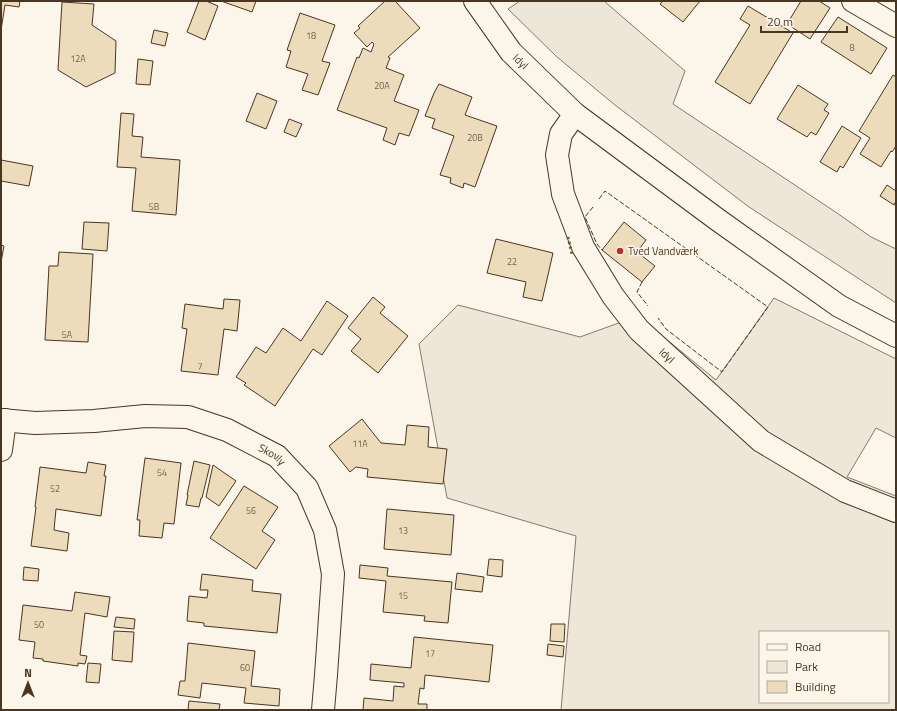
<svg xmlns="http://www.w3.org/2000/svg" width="897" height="711" font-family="'Titillium Web',sans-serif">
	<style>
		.green { fill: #ede6d9; stroke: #887966; fill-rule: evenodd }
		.building { fill: #ecdcbc; stroke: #4a3520 }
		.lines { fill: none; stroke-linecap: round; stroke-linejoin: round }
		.minor-casing { stroke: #4a3520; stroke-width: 24 }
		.minor { stroke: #fbf6e9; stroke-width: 22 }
		.hedge { stroke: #436837; stroke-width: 3; stroke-dasharray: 2 3; stroke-linecap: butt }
		.fence { stroke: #4a3520; stroke-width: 1; stroke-dasharray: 5 2; stroke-linecap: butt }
		.poi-dot { fill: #c62828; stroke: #fbf6e9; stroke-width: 1.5 }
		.labels { text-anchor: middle; stroke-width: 3; stroke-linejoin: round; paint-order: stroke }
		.number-label { font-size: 9px; fill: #725f47 }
		.street-label { font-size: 11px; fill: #4a3520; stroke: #fbf6e9 }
		.poi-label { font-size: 11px; fill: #4a3520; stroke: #fbf6e9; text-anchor: start }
	</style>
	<rect width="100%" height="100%" fill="#fbf6e9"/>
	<path class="green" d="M520,1H604L685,71L673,104L837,213L871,237L896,249V303L749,207L615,105L557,57L508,9Z
		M774,298L896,359V438L876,428L847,477L896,496V710H561L576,536L447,498L419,344L458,305L580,337L638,316L716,380ZM760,632H888V702H760Z"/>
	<path class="building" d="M1,1H20L19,7L5,5L1,30Z
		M199,1H206L218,6L205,40L187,32Z
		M221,1H256L252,12Z
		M385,1H395L420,28L388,57L390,58L386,68L404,75L394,101L419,110L409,136L399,133L395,145L383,140L387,128L337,110L357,57L359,58L363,48L371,52L374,44L372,42L367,47L354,33L360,28L358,26Z
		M663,1H700L683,22L660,4Z
		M801,1H819L830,8L810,39L787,24Z
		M62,2L94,4L92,25L116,41L115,73L86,87L58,70Z
		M748,6L793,33L750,104L715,82L750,25L740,19Z
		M300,13L335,25L322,61L330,63L318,95L302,90L308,74L286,67L291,51L287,50Z
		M838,17L887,48L871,74L821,42Z
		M154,30L168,33L165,46L151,43Z
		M138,59L153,61L150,85L136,84Z
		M893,75L896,77V146L892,152L891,151L881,167L860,154L870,138L859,131Z
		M439,84L472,97L465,115L497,126L475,187L464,183L463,188L450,183L451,178L440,175L454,136L432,128L435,119L425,116L434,93Z
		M798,85L828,104L824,110L829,113L816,135L811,132L807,137L777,119Z
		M257,93L277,101L266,129L246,121Z
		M121,113L134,114L132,136L143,137L141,157L180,160L176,215L132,211L136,168L117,167Z
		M289,119L302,124L296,137L284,132Z
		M842,126L861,138L843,168L840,166L837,172L820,162Z
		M1,160L33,166L29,186L1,181Z
		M887,185L896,191V201L894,205L880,196Z
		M84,222L109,223L107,251L82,249Z
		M624,222L646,240L637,252L655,266L642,282L602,250Z
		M496,239L553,253L542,301L523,297L526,282L487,273Z
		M1,245L4,246L1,262Z
		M59,252L93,254L88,342L45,340L49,266H58Z
		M373,297L385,307L380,313L408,336L378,373L351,351L361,339L348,328Z
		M224,299L240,300L237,331L224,329L218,375L181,371L187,329L182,328L185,304L223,309Z
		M327,301L348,316L322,355L313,349L275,406L244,385L246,383L236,377L256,347L266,353L283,328L301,341Z
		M362,419L381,443L405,445L407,425L429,427L428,447L447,449L443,484L367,477L368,469L356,467L350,472L329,446Z
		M145,458L181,463L174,524L164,523L162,538L139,536L140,520H137Z
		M194,461L210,465L202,498H201L199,507L186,505L188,495H187Z
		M88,462L106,465L104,476H106L101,516L56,509L54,530L69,533L67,551L31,546L36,507H35L40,467L86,473Z
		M213,465L236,481L219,506L206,497Z
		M244,486L278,507L262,531L275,540L256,569L210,538Z
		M387,509L454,515L451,555L384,549Z
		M489,559L503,560L502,577L487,575Z
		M360,565L388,568L387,576L452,582L448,623L424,621L425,616L383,612L386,581L359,578Z
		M24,567L39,569L38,581L23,580Z
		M457,573L484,577L482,592L455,589Z
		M202,574L253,580L252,591L281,594L277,633L204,626V623L187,621L189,596L207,598L208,590H200Z
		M75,592L110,597L107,617L85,613L80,655L87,656L85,664L78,663V666L43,661V659L33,658L35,642L19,640L23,605L72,611Z
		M116,617L135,619L134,629L114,627Z
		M551,624H565L564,642L550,641Z
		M114,631L134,632L132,662L112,660Z
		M414,637L493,645L489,682L425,675L424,689L420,688L418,704H427V710H363L364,698L393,701L394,686L404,687V683L370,680L371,664L411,668Z
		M188,643L255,651L251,686L280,689L279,706L244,703L246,688L202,683L200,698L178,695L180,681H185Z
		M548,644L564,646L563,657L547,655Z
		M88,663L101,664L99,683L86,682Z
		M189,701L220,704L219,710H188Z"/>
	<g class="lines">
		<defs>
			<g id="minor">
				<path id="s1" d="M475,1L511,52L575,114L718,220L839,306L896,336"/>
				<path d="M853,1L896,26"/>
				<path id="s2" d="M575,114L561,134L557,155L563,194L583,247L613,296L639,330L761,441L845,491L896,511"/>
				<path id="s3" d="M1,420L35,423L94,421L145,416L188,417L227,430L277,456L307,488L325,530L333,574L326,675L323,710"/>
				<path d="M1,450L5,420"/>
			</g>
		</defs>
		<use href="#minor" class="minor-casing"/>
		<use href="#minor" class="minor"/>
		<path class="hedge" d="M568,237L572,254"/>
		<path class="fence" d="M599,199L605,191L768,307L722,372L666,329L658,318
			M593,207L585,217L597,244L602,250
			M642,282L637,292L648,306"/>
	</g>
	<circle class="poi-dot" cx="620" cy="251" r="4"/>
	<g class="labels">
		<g class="number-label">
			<text x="311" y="39">18</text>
			<text x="852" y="51">8</text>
			<text x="78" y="62">12A</text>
			<text x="382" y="89">20A</text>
			<text x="475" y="141">20B</text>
			<text x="154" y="210">5B</text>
			<text x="512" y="265">22</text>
			<text x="67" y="338">5A</text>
			<text x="200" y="370">7</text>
			<text x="360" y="447">11A</text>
			<text x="162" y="476">54</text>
			<text x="55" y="492">52</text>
			<text x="251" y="514">56</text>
			<text x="403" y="534">13</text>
			<text x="403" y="599">15</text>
			<text x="39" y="628">50</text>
			<text x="430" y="657">17</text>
			<text x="245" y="671">60</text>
		</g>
		<g class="street-label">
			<text dy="4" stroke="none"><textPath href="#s1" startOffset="76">Idyl</textPath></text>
			<text dy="4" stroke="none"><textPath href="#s2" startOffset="280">Idyl</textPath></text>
			<text dy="4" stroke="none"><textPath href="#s3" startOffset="280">Skovly</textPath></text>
		</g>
		<g class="poi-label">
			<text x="628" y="255">Tved Vandværk</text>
		</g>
	</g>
	<rect width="897" height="711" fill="none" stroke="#4a3520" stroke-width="4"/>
	<rect x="759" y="631" width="130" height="72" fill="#fbf6e9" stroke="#b4a999"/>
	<rect x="767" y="644" width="20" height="6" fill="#fbf6e9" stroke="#b4a999"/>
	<text x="795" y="651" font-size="12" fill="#4a3520">Road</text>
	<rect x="767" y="661" width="20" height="12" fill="#ede6d9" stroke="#b4a999"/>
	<text x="795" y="671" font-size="12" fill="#4a3520">Park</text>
	<rect x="767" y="681" width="20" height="12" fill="#ecdcbc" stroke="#b4a999"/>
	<text x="795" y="691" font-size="12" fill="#4a3520">Building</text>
	<g transform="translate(28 683)" stroke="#fbf6e9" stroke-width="3" paint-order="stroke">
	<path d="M0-3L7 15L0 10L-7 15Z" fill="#4a3520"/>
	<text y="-6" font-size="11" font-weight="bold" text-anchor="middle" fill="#4a3520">N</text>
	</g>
	<path d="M761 26v6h86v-6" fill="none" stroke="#4a3520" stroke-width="2"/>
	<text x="767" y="26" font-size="12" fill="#4a3520" stroke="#fbf6e9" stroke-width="3" paint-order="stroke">20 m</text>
</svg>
